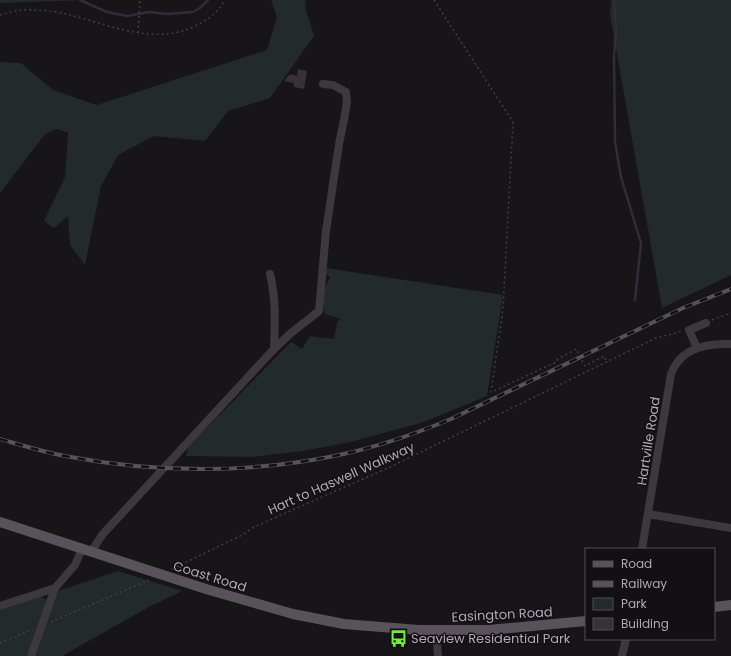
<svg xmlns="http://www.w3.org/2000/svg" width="731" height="656" font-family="Poppins,sans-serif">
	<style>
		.green { fill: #232a2b }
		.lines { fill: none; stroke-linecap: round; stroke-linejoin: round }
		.stream { stroke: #322b3a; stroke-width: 2.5 }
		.building { fill: #363236 }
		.path { stroke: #433e45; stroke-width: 1.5; stroke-dasharray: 2 3; stroke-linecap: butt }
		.minor { stroke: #3d383e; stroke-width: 8 }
		.major { stroke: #59525b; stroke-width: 10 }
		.rail-casing { stroke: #575159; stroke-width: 4 }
		.rail { stroke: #121012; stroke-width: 2.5; stroke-dasharray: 8; stroke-linecap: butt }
		.labels { text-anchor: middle; stroke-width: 3; stroke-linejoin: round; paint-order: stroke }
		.street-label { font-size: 13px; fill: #b2a7b7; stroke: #121012 }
		.poi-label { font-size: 13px; fill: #b2a7b7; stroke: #121012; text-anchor: start }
	</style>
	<rect width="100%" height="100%" fill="#171517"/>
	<path class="green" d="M0,0H85L0,3Z
		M271,0H306L305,7L314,36L270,98L228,111L205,141L154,136L118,155L101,186L85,265L70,245L68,216L54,228L44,221L65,177L68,133L57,129L45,134L0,193V62L21,63L53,90L97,105L267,50L277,17Z
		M611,0H731V275L662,308L610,15Z
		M326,268L503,295L487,396L424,422L351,442L303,451L252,457L186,456L188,448L197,438L291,342L302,349L310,336L334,339L337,322L341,319L325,314C323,306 322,298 325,289C326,284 329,281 330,277L326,274Z
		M118,571L182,591L147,608L62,656H34L58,591Z
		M40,596L49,601L29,656H0V608Z"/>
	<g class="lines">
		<path class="stream" d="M80,0L107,12L127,16L149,12L167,14L193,12L200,8L208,0
			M614,0L616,31L614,56L615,142L621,177L641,243L635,300"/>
	</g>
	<path class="building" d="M298,69L307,71L304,89L294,87V83L284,81L290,74L297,76Z"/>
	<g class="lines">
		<path class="path" d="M434,0L513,122L503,309L491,392H492L556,362L558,359L576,349L585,366L604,356L606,361
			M0,15C7,13 14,11 21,10C33,9 54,11 66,14C109,24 156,48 199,24C210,18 219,11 225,0
			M138,33L140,0
			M712,320L731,313
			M179,567L208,575V581
			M172,569L242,535L254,527L388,468L656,338L683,331
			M51,622L149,580
			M0,643L33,629"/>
		<path class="minor" d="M270,274C276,298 275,324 274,349
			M697,348L689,330L706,323
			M648,514L731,528
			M642,549L671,374C680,348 706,343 731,344
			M91,552L102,535L274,349L291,333L319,311L326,231L339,144L344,120L347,102L346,92L333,85L323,84
			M0,606L55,588
			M436,630L438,656
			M31,656L55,588L75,565L82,549
			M622,656L626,639"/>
		<path class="major" d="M0,522L206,589L293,614L344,624L419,630H488L586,621
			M714,607L731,605"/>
		<defs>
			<path id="rail" d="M0,439C21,445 43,452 65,456C155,473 248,474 339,455C377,447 415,434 451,419L683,308L731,289"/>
		</defs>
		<use href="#rail" class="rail-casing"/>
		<use href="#rail" class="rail"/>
	</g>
	<defs>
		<symbol id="bus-bare" viewBox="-9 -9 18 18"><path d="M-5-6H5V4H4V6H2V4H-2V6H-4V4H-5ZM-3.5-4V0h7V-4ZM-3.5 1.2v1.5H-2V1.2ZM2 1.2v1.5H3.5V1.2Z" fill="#6eee36" stroke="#121012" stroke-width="2.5" paint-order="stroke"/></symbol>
	</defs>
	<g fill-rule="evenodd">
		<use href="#bus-bare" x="386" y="626" width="25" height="25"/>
	</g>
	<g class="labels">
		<g class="street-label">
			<text transform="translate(648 441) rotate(-81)" y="5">Hartville Road</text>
			<text transform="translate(341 478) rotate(-24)" y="5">Hart to Haswell Walkway</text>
			<text transform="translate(210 576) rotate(17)" y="5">Coast Road</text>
			<text transform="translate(502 614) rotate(-3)" y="5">Easington Road</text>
		</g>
		<g class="poi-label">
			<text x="411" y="643">Seaview Residential Park</text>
		</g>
	</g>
	<rect x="585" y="548" width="130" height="92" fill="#121012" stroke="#524c54"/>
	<rect x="593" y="561" width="20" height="6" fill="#59525b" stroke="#524c54"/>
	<text x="621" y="568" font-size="12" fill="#b2a7b7">Road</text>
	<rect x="593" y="581" width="20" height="6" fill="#575159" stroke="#524c54"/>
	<text x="621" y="588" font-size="12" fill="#b2a7b7">Railway</text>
	<rect x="593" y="598" width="20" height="12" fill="#232a2b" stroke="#524c54"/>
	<text x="621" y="608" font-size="12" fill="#b2a7b7">Park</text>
	<rect x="593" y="618" width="20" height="12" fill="#363236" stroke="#524c54"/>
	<text x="621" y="628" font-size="12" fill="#b2a7b7">Building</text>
</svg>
